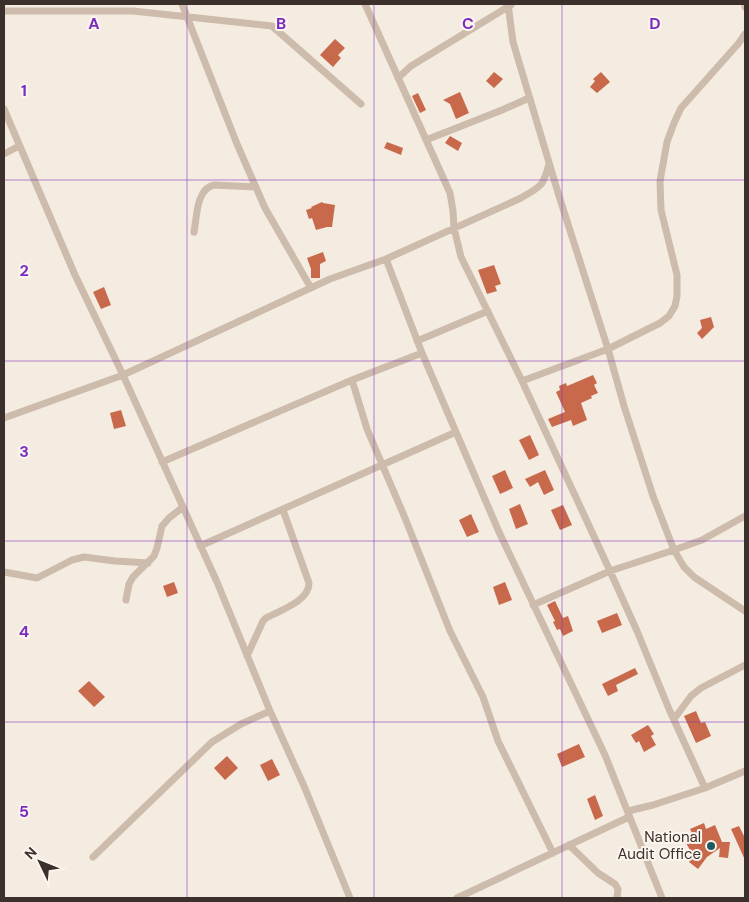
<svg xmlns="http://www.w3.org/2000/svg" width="749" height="902" font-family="'DM Sans',sans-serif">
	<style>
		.building { fill: #c8694b }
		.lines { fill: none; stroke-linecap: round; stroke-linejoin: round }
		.street { stroke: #cdbbac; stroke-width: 7 }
		.grid { fill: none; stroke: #7b2cbf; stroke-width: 1; stroke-opacity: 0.55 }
		.poi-dot { fill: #1f5a5e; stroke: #fbf5ee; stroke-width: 2 }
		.labels { text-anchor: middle; stroke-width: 4; stroke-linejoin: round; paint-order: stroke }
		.poi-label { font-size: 15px; fill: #3b302b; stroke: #fbf5ee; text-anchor: end }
		.grid-label { font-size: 16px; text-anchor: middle; font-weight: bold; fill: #7b2cbf; stroke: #fbf5ee; stroke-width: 4; stroke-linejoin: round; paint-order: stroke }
	</style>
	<rect width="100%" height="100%" fill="#f4ebe1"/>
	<path class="building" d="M335,39L345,48L338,55L341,58L333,67L320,55Z
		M494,72L503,79L494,88L486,81Z
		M601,72L610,82L597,93L590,87L595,81L593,79Z
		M460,92L469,113L456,119L450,104L443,100Z
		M418,93L426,110L420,113L412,96Z
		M450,136L462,143L458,151L445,143Z
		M387,142L403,148L401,155L384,148Z
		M322,202L323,203L335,205L332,227H327L316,230L312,218L309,219L306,210L312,208L311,207Z
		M323,252L326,261L320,264V278H311V269L307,258Z
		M494,265L501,284L495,286L497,291L487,294L478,270Z
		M104,287L111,305L101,309L93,292Z
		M711,317L714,327L702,339L697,333L702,328L700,320Z
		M593,375L597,383L594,385L598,393L591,396L592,398L581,403L587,420L573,426L571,420L552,427L548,419L565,412L556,392L560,390L559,386L566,383L567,386L572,384Z
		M121,410L126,426L114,429L110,413Z
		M530,435L539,455L529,460L519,440Z
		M505,470L513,488L500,494L492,476Z
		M545,470L554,490L544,495L538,482L530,487L525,479Z
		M520,504L528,524L516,529L509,509Z
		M563,505L572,525L560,530L551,510Z
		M471,514L479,532L467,537L459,520Z
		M174,582L178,593L167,597L163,586Z
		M505,582L512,600L499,605L493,587Z
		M555,601L563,618L568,616L573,631L563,636L560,629L557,630L553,622L555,621L547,605Z
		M617,613L622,625L602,633L597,621Z
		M635,668L638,674L616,685L618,691L608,696L602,684Z
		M89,681L105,697L94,707L78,691Z
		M696,711L701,723L705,722L711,736L696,743L684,716Z
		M648,725L654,734L651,736L656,745L644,752L639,741L636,743L631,735Z
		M579,744L585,757L562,767L557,754Z
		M227,756L238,768L225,780L214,768Z
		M272,759L280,775L268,781L260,765Z
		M595,795L603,816L595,820L587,799Z
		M704,823L706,829L715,825L722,842H730L728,858L719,857L720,848L707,857L698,869L689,862L693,856L684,839L693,835L690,829Z
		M739,826L745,838V860L731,829Z"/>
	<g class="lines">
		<path class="street" d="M182,4L237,144L265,208L311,288
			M365,4L450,193L453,211L454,228L461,257L522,381L610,571L637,631L669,709L705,788
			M508,4L513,42L559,196L608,349L624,406L653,496L674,550L684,567L694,577L745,611
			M745,4V7
			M4,11H133L272,26L361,104
			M398,78L411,66L511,5
			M4,109L75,275L123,375L217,582L270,711L304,786L350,898
			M426,140L502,110L529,98
			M4,154L19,146
			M194,232C197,217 196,189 214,185L256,187
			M386,259L422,353L499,532L605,755L662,898
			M417,341L488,311
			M352,380L367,429L405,518L450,631L483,697L498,741L553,853
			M522,381L608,349L660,323L669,316L675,306L677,296V275L661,210L660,181L667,142L674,123L681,108L738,44L745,34
			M4,418L123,375L330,279L386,259L521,198C541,186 543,187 549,164
			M162,462L352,380L422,353
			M200,546L456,432
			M4,572L37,578L72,560L84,557L115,561L148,563
			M126,600L129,584L133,577L154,556L157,548L162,526L169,518L183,507
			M533,605L610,571L674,550L702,540L745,516
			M247,656L263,621L266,618C281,610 309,601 309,583L283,510
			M674,719L691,696L701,688L745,665
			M628,811L653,805L705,788L745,771
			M569,845L598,873L615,884L618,889L617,898
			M93,857L212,742L241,724L270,711
			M457,898L629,817"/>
	</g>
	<path class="grid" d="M187,4V898M374,4V898M562,4V898M4,180H745M4,361H745M4,541H745M4,722H745"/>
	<circle class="poi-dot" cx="711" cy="846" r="5"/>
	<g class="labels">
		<g class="poi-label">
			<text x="701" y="842">National<tspan x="701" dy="17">Audit Office</tspan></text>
		</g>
	</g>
	<g class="grid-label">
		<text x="94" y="29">A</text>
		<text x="281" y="29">B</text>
		<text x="468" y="29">C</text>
		<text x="655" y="29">D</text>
		<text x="24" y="96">1</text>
		<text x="24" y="276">2</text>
		<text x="24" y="457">3</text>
		<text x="24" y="637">4</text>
		<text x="24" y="817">5</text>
	</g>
	<rect width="749" height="902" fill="none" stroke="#3b302b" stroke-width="10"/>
	<g transform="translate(40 862) rotate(313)" stroke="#fbf5ee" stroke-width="4" paint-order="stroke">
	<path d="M0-4L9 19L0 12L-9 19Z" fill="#3b302b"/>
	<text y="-8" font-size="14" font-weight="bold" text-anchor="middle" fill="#3b302b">N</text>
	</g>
</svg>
